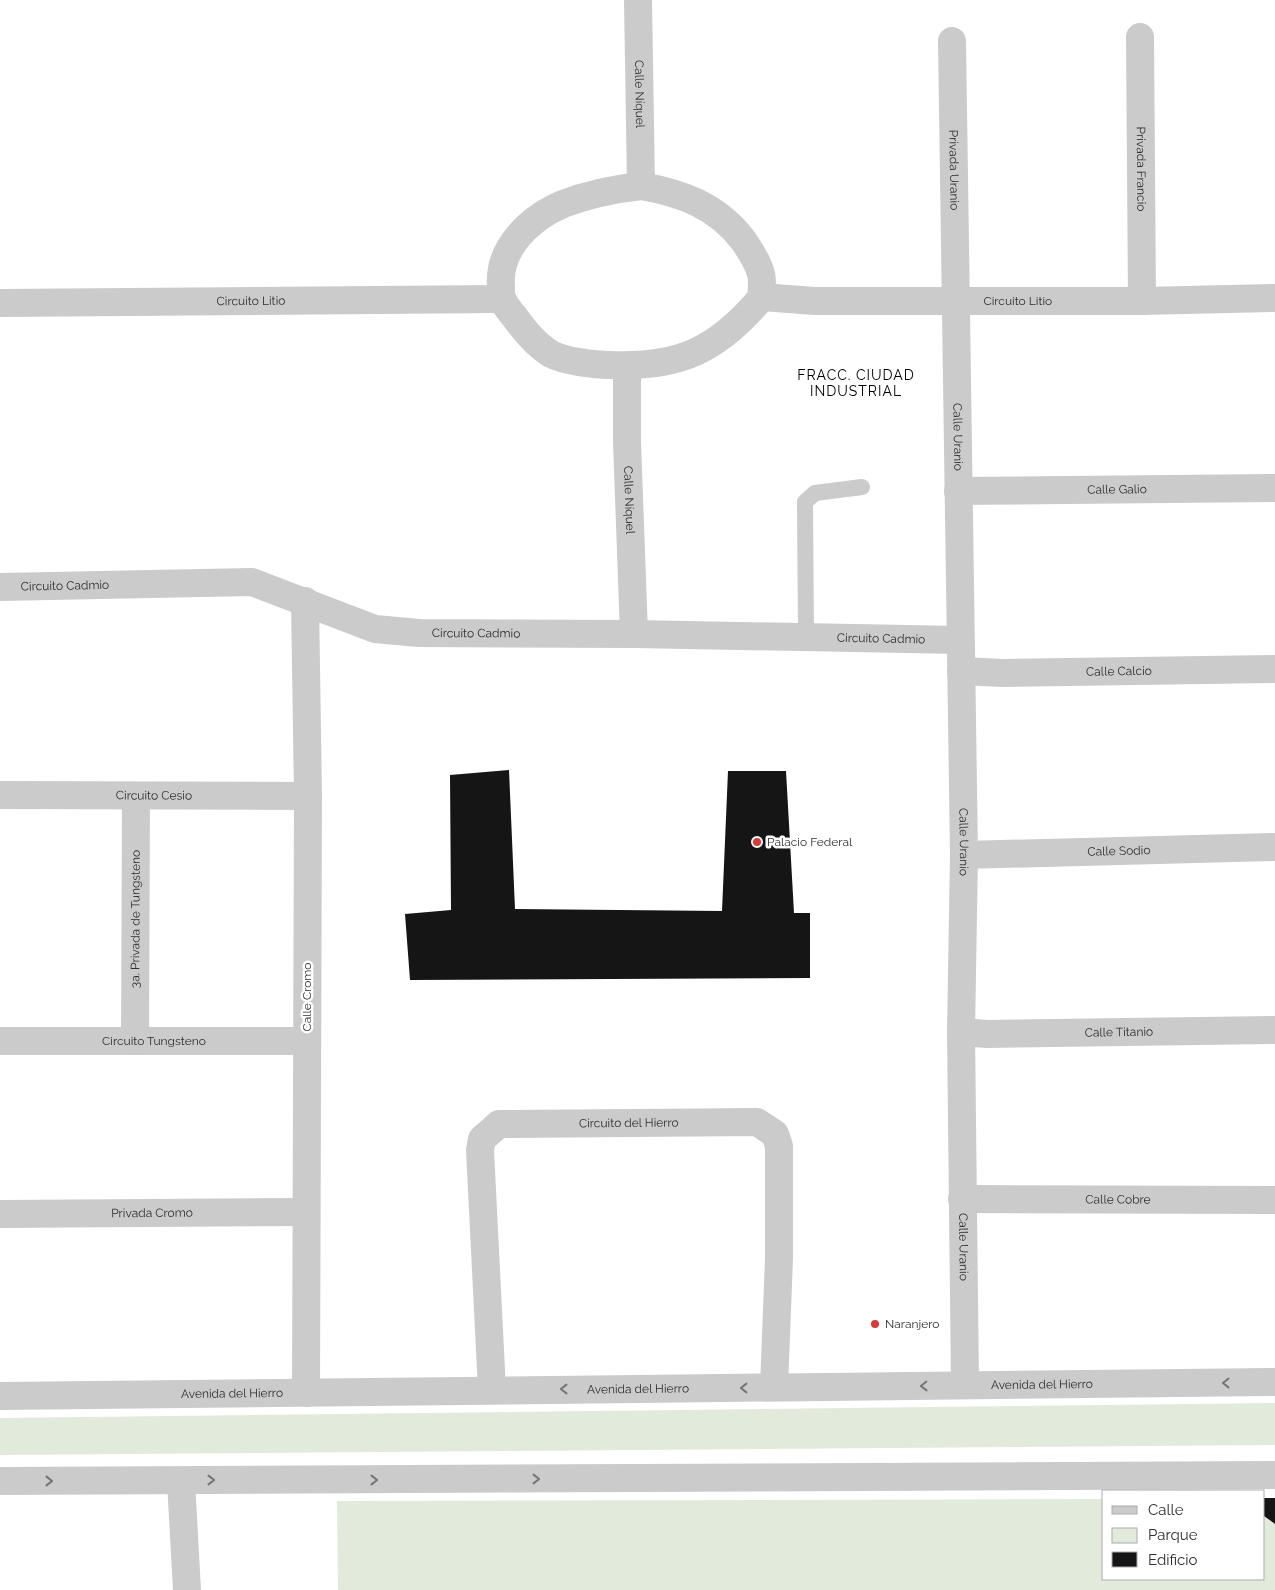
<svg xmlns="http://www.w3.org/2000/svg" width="1275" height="1590" font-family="Raleway,sans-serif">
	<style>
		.green { fill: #e2eadc }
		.building { fill: #151515 }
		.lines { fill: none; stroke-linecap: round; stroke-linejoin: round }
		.lane { stroke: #cbcbcb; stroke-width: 16 }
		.street { stroke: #cbcbcb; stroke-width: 28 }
		.oneway { stroke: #757575 }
		.poi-dot { fill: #dc3a38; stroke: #fff; stroke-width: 2 }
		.labels { text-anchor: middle; stroke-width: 5; stroke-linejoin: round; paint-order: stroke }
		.street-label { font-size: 12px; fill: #2e2e2e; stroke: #fff }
		.poi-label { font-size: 12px; fill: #2e2e2e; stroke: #fff; text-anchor: start }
		.neighbourhood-label { font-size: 14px; letter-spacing: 1px; fill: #000; stroke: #fff }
	</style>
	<rect width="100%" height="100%" fill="#fff"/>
	<path class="green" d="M1275,1403V1445L0,1455V1418Z
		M1104,1499V1579H1264V1516L1275,1524V1590H338L337,1501Z"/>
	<path class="building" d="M509,770L515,909L722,911L728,771H786L794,913H810V978L410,980L405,914L451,910L450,775Z
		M1264,1498H1275V1524L1264,1516Z"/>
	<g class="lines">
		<path class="lane" d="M806,637L805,502L815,493L862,487"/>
		<g class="street">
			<path id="s1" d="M638,0L641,186"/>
			<path id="s2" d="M1140,37L1142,301"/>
			<path id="s3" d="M952,41L964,855L961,1032L965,1385"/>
			<path d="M641,186C682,193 717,206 743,240C750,250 758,262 761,274C763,281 761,290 762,297C718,350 679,368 610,365C595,365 564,361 551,354C536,345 523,329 514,316C510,311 505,306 503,300C500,296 501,290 501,286C498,248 530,218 563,204C589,194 614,189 641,186Z"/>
			<path id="s4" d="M762,297L814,301H1142L1275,298"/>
			<path id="s5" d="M0,303L501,299"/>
			<path id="s6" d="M627,366V442L634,634"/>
			<path id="s7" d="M958,491L1275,488"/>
			<path id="s8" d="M0,587L252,582L375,629L419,633L634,634L960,640"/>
			<path d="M305,601L308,796L306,1393"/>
			<path id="s9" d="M961,671L1003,673L1275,669"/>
			<path id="s10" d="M0,795L308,796"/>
			<path id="s11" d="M964,855L1275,847"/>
			<path id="s12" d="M961,1032L987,1034L1275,1030"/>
			<path id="s13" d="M0,1041H307"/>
			<path id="s14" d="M135,1041L136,796"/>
			<path id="s15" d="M962,1199L1275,1200"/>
			<path id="s16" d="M0,1214L306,1212"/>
			<path id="s17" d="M492,1390L480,1150L482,1139L499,1124L757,1122L775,1134L779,1146V1258L774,1387"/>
			<path id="s18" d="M0,1396L1275,1382"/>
			<path d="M0,1481L1275,1475"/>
			<path d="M181,1481L187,1590"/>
		</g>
	</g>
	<defs><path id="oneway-chevron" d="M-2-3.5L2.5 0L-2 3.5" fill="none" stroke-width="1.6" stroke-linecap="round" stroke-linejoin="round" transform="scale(1.25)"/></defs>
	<g class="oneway">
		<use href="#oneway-chevron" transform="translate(1226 1383) rotate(180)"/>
		<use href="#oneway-chevron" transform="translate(924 1386) rotate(179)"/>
		<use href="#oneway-chevron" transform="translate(744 1388) rotate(180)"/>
		<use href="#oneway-chevron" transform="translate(564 1389) rotate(180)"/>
		<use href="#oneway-chevron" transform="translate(536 1479)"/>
		<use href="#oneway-chevron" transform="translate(211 1480)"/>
		<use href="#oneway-chevron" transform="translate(374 1480)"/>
		<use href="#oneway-chevron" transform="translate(49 1481)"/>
	</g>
	<g class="poi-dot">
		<circle cx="757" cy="842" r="5"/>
		<circle cx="875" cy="1324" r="5"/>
	</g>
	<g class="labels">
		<g class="street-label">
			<text dy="4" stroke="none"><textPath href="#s1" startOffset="94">Calle Níquel</textPath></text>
			<text dy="4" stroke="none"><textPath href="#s2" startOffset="132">Privada Francio</textPath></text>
			<text dy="4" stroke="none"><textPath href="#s3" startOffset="129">Privada Uranio</textPath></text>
			<text dy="4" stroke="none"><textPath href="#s4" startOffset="256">Circuito Litio</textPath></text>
			<text dy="4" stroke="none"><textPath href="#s5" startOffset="251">Circuito Litio</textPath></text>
			<text dy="4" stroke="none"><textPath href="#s3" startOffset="396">Calle Uranio</textPath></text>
			<text dy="4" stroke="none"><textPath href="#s7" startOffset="159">Calle Galio</textPath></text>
			<text dy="4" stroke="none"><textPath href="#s6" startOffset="134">Calle Níquel</textPath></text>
			<text dy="4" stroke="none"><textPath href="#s8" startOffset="65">Circuito Cadmio</textPath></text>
			<text dy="4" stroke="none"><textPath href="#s8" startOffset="485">Circuito Cadmio</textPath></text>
			<text dy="4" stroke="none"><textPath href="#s8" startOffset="890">Circuito Cadmio</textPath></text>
			<text dy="4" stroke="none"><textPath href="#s9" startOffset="158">Calle Calcio</textPath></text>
			<text dy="4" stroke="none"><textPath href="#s10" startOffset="154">Circuito Cesio</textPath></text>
			<text dy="4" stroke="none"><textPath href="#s3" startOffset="801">Calle Uranio</textPath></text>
			<text dy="4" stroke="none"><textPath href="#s11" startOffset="155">Calle Sodio</textPath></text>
			<text dy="4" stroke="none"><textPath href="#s14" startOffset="122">3a. Privada de Tungsteno</textPath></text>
			<text transform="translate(307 997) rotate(-90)" y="4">Calle Cromo</text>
			<text dy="4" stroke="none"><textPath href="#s12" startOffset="158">Calle Titanio</textPath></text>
			<text dy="4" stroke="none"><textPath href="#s13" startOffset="154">Circuito Tungsteno</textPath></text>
			<text dy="4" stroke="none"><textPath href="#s17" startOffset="404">Circuito del Hierro</textPath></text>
			<text dy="4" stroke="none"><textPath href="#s15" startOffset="156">Calle Cobre</textPath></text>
			<text dy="4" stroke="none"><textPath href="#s16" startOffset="152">Privada Cromo</textPath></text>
			<text dy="4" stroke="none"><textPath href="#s3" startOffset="1206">Calle Uranio</textPath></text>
			<text dy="4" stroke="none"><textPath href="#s18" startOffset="1042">Avenida del Hierro</textPath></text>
			<text dy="4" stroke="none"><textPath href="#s18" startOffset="638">Avenida del Hierro</textPath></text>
			<text dy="4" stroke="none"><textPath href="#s18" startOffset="232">Avenida del Hierro</textPath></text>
		</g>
		<g class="poi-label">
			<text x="767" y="846">Palacio Federal</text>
			<text x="885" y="1328">Naranjero</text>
		</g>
		<g class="neighbourhood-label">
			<text x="856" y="380">FRACC. CIUDAD<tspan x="856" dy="16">INDUSTRIAL</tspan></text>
		</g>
	</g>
	<rect x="1102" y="1490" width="162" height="90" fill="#ffffff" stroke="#ababab"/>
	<rect x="1112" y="1506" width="25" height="8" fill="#cbcbcb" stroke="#ababab"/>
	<text x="1148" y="1515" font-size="15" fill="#2e2e2e">Calle</text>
	<rect x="1112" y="1528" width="25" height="15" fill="#e2eadc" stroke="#ababab"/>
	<text x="1148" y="1540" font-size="15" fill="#2e2e2e">Parque</text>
	<rect x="1112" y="1552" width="25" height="15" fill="#151515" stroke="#ababab"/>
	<text x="1148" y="1565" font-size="15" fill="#2e2e2e">Edificio</text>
</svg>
